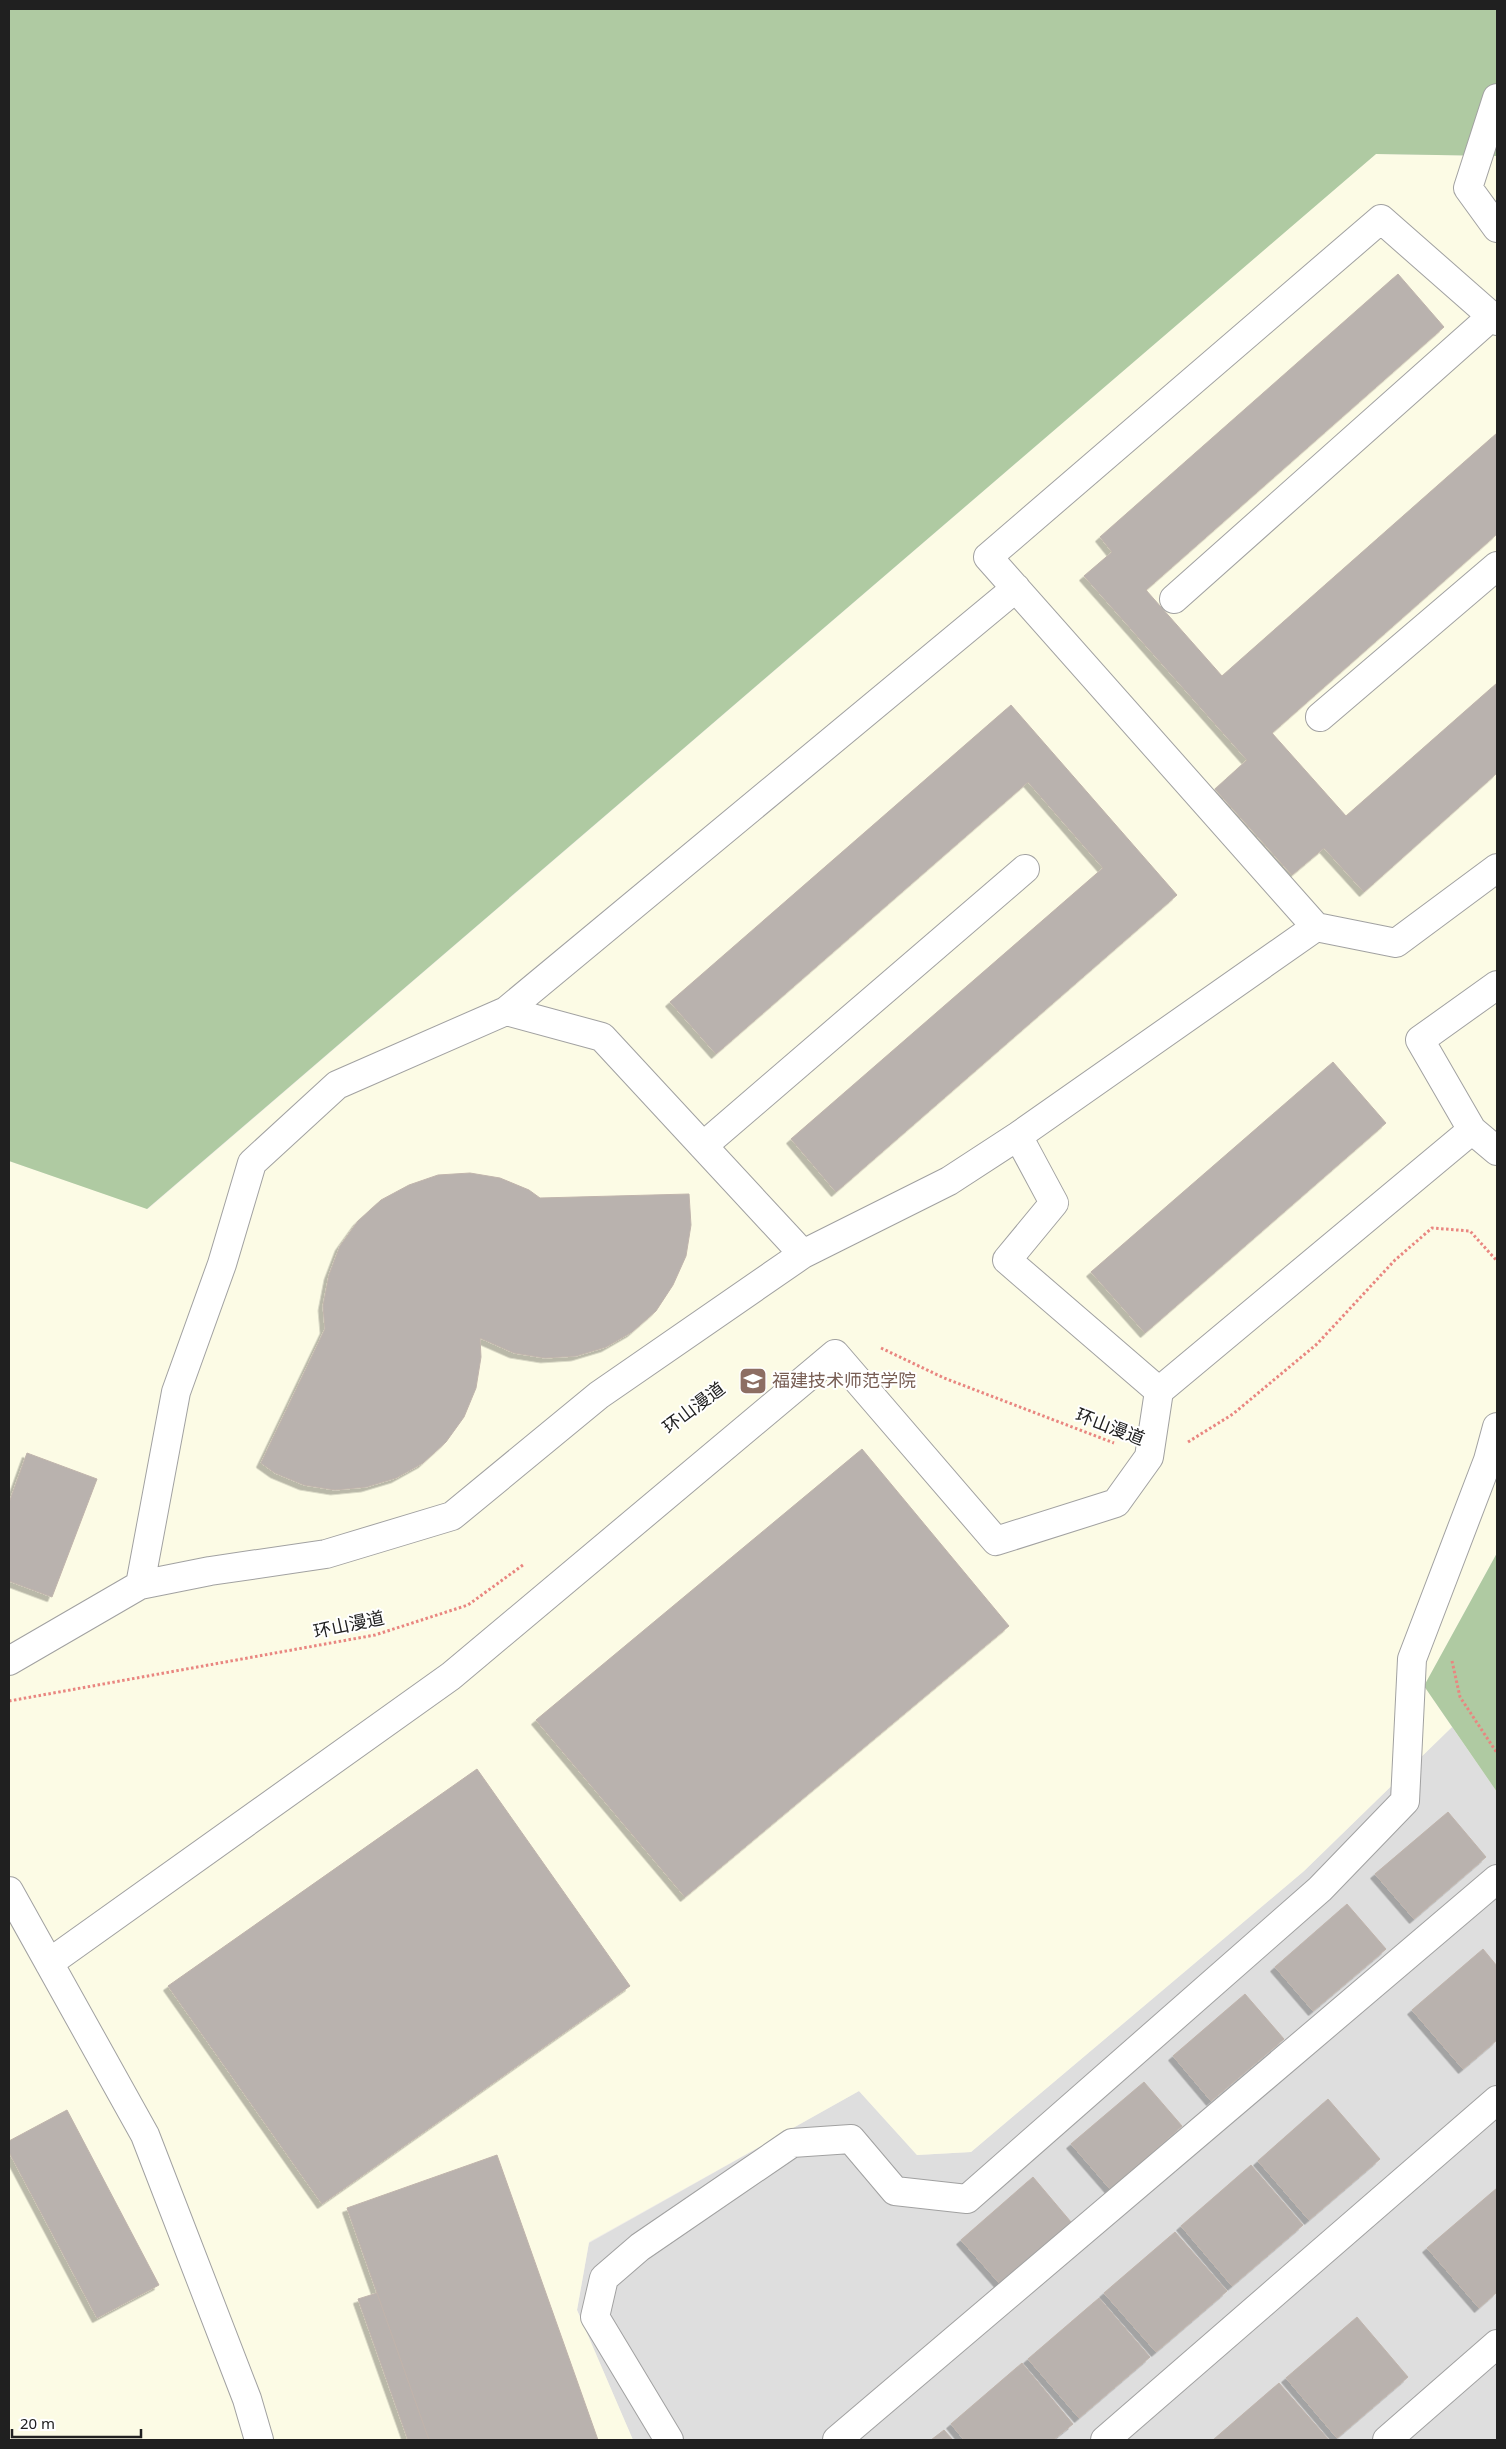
<svg xmlns="http://www.w3.org/2000/svg" width="1506" height="2449" font-family="'Noto Sans','Noto Sans SC',sans-serif">
	<style>
		.residential { fill: #dedede }
		.education { fill: #fcfbe5 }
		.forest { fill: #afcaa2 }
		.building { fill: #b9b2ae; stroke: #c0b4ac; filter: url(#shadow) }
		.lines { fill: none; stroke-linecap: round; stroke-linejoin: round }
		.minor-casing { stroke: #a1a1a1; stroke-width: 30 }
		.path { stroke: #e98680; stroke-width: 3; stroke-dasharray: 2.5 2.5; stroke-linecap: butt }
		.minor { stroke: #fff; stroke-width: 28 }
		.labels { text-anchor: middle; stroke-width: 4; stroke-linejoin: round; paint-order: stroke }
		.education-label { font-size: 18px; fill: #785e54; stroke: #fff; text-anchor: start }
		.street-label { font-size: 18px; fill: #202020; stroke: #fff }
	</style>
	<defs>
		<filter id="shadow"><feDropShadow dx="-4.5" dy="4.5" stdDeviation="0" flood-color="#0004"/></filter>
	</defs>
	<rect width="100%" height="100%" fill="#f0ede8"/>
	<path class="residential" d="M1452,1727L1497,1792V2440H633L577,2310L589,2243L859,2091L917,2155L971,2152L1304,1871Z"/>
	<path class="education" d="M1376,154L1497,156V1553L1424,1686L1452,1727L1304,1871L971,2152L917,2155L859,2091L589,2242L577,2310L633,2440H9V1161L148,1209Z"/>
	<path class="forest" d="M9,9H1497V156L1376,154L147,1209L9,1161Z
		M1497,1553V1792L1424,1686Z"/>
	<path class="building" d="M1398,274L1444,327L1146,590L1222,676L1497,433V534L1272,733L1346,816L1497,683V773L1364,892L1324,848L1292,875L1215,789L1247,760L1084,576L1112,552L1100,537Z
		M1011,705L1177,895L836,1192L791,1139L1103,868L1028,782L716,1054L670,1002Z
		M1333,1062L1386,1123L1145,1333L1091,1272Z
		M470,1173L500,1178L529,1190L540,1198L689,1194L691,1225L686,1256L673,1285L656,1311L632,1332L606,1347L576,1356L545,1358L514,1353L480,1338L481,1357L476,1388L464,1417L446,1442L423,1463L396,1478L366,1487L335,1490L304,1485L275,1473L261,1463L325,1329L323,1306L329,1275L340,1246L358,1221L381,1200L409,1185L438,1175Z
		M862,1449L1009,1626L685,1897L536,1720Z
		M27,1453L97,1479L52,1597L9,1581V1503Z
		M477,1769L630,1986L322,2204L168,1986Z
		M1448,1812L1486,1857L1414,1919L1375,1874Z
		M1347,1904L1386,1949L1313,2011L1275,1967Z
		M1483,1949L1497,1966V2040L1463,2069L1412,2010Z
		M1245,1994L1284,2039L1211,2101L1173,2056Z
		M1144,2082L1182,2126L1110,2189L1071,2144Z
		M1328,2099L1380,2159L1309,2220L1258,2161Z
		M67,2110L159,2285L97,2318L9,2152V2141Z
		M497,2155L598,2440H429L377,2293L347,2208Z
		M1251,2165L1303,2225L1232,2286L1181,2226Z
		M1033,2177L1071,2222L1000,2284L961,2240Z
		M1497,2188V2292L1479,2308L1427,2248Z
		M1175,2232L1227,2291L1156,2352L1104,2293Z
		M377,2293L429,2440H408L358,2299Z
		M1099,2298L1150,2357L1079,2418L1028,2359Z
		M1357,2317L1408,2377L1337,2438L1286,2378Z
		M1022,2363L1073,2424L1053,2440H964L951,2424Z
		M1279,2383L1329,2440H1213Z
		M944,2430L953,2440H931Z"/>
	<g class="lines">
		<defs>
			<path id="minor" d="M1497,98L1468,188L1497,228
				M1174,599L1491,317
				M1320,717L1497,566
				M1316,927L988,557L1381,219L1497,321
				M1497,985L1420,1040L1472,1130L1497,1151
				M506,1011L1016,588
				M1018,1136L1054,1203L1007,1260L1159,1391L1472,1130
				M703,1146L1025,869
				M140,1585L176,1392L222,1264L252,1163L337,1085L506,1011L602,1037L803,1254
				M9,1661L140,1585L210,1571L326,1554L452,1516L599,1395L803,1254L949,1181L1018,1136L1316,927L1396,943L1497,868
				M9,1891L145,2135L247,2399L259,2440
				M49,1963L451,1676L835,1354L996,1541L1116,1503L1149,1457L1159,1391
				M669,2440L595,2317L604,2278L640,2247L792,2143L851,2139L895,2191L967,2199L1320,1889L1405,1801L1412,1659L1488,1460L1497,1427
				M837,2440L1497,1879
				M1105,2440L1497,2100
				M1387,2440L1497,2344"/>
		</defs>
		<use href="#minor" class="minor-casing"/>
		<path class="path" d="M881,1348L944,1378L1114,1443
			M1188,1442L1233,1414L1317,1344L1395,1260L1432,1228L1470,1231L1497,1261
			M1452,1661L1460,1697L1497,1753
			M9,1701L375,1635L468,1605L523,1565"/>
		<use href="#minor" class="minor"/>
	</g>
	<defs>
		<symbol id="university-square" viewBox="-11 -11 22 22"><rect x="-9" y="-9" width="18" height="18" rx="4" fill="#8d6e63" stroke="#fff"/><path d="M0-5L7-2L0 1L-7-2ZM-4 1L0 2.5L4 1V4Q0 6-4 4Z" fill="#fff"/></symbol>
	</defs>
	<g fill-rule="evenodd">
		<use href="#university-square" x="737" y="1365" width="32" height="32"/>
	</g>
	<g class="labels">
		<g class="education-label">
			<text x="772" y="1387">福建技术师范学院</text>
		</g>
		<g class="street-label">
			<text transform="translate(694 1408) rotate(-37)" y="6">环山漫道</text>
			<text transform="translate(1110 1427) rotate(21)" y="6">环山漫道</text>
			<text transform="translate(349 1625) rotate(-12)" y="6">环山漫道</text>
		</g>
	</g>
	<rect width="1506" height="2449" fill="none" stroke="#202020" stroke-width="20"/>
	<path d="M12 2429v8h129v-8" fill="none" stroke="#202020" stroke-width="2.5"/>
	<text x="20" y="2429" font-size="15" fill="#202020" stroke="#ffffff" stroke-width="4" paint-order="stroke">20 m</text>
</svg>
